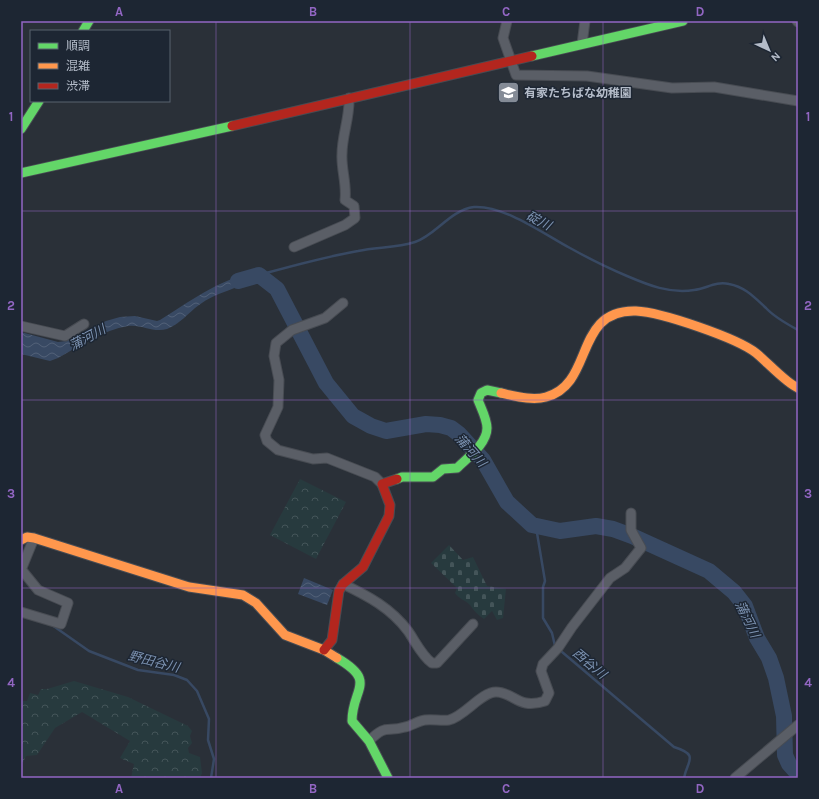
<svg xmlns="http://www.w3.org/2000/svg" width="819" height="799" font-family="Karla,'Noto Sans JP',sans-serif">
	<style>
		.forest { fill: url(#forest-crowns) }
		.cemetery { fill: url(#cemetery-stones) }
		.water { fill: url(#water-waves) }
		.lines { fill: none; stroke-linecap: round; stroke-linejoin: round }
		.stream { stroke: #384963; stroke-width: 2.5 }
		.river { stroke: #384963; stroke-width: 16 }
		.street-casing { stroke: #484c53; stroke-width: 11 }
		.fast-casing { stroke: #484c53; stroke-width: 11 }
		.slow-casing { stroke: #484c53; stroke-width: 11 }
		.jam-casing { stroke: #484c53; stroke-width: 11 }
		.street { stroke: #5a5e66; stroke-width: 9 }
		.fast { stroke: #63d668; stroke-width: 9 }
		.slow { stroke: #ff974d; stroke-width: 9 }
		.jam { stroke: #b3261e; stroke-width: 9 }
		.grid { fill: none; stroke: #9266c3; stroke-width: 1; stroke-opacity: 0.55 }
		.labels { text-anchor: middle; stroke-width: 3; stroke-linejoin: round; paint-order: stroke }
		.poi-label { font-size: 12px; font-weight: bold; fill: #b4bcc9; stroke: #1d2633; text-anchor: start }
		.water-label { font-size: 13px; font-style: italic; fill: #7c92b1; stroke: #1d2633 }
		.neatline { fill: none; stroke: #9266c3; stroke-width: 1.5 }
		.grid-label { font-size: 13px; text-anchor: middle; font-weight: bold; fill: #9266c3 }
	</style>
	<defs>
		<pattern id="forest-crowns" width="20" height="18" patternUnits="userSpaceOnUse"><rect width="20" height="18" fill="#273a3e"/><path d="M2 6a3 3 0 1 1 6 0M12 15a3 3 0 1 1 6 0" fill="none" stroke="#445559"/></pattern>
		<pattern id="cemetery-stones" width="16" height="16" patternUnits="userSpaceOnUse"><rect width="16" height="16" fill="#273a3e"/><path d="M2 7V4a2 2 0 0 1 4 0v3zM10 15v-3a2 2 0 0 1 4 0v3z" fill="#445559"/></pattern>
		<pattern id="water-waves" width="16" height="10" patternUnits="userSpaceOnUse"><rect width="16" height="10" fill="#384963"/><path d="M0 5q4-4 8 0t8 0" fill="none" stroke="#526178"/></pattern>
	</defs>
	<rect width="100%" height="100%" fill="#2a3038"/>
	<path class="forest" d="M300,479L346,502L316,559L270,535Z
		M74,681L128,697L188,726L192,731L190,736L192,743L188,748L189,753L200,757L202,773L200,778H131L134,764L120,758L130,741L82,712L55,728L37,755L26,756L21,767V701H27L30,693L38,695L41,689H47Z"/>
	<path class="cemetery" d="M449,545L463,560L473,557L487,586L506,589L503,618L497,620L492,611L484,619C478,615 474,611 470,605C465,600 459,599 455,593L457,588L431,563Z"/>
	<path class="water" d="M250,273L259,275C242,289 217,291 199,305C188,313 180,324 167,329C153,333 141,324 128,326C103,330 80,346 58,358L50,361L21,354V332L58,342L66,341L106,321L120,317L135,316L157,321L160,320C190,301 216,282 250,273Z
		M304,578L333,590L327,605L298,594Z"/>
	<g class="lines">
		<path class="stream" d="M259,275C292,266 324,257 358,251C377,247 396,248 415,242C436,235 450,210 474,207C504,205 544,234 570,248C588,258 608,268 627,276C648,285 670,294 694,290C706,289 715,281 729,284C745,287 754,297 766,308C774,317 787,324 798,330
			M536,527L545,581L543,587V618L552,633L555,646L674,747C700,755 687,761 684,778
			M52,625L89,651L138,670L174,675L187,680L197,691L209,719L208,740L214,759L211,778"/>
		<path class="river" d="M238,281L259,275L277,289L326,383L353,416L371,426L386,431L426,424L440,425L451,428L459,434L483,460L507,502L532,525L560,531L596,526L613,529L632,536L709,571L734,592L745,606L757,638L769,658L776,678L784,716L785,755L789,764L798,774"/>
		<defs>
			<path id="street" d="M507,21L503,38L516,75L587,76L672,88L714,87L798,101
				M797,21L798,22
				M582,44L585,21
				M294,247L345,225L355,218L354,206L345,200C347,184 341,169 342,154C342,135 350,117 349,98
				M343,303L325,318L292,330L276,343L274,356L279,380L278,407L265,435L267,441L278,450L313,459L327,458L375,477L382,484
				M21,326L65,336L84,324
				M21,570L34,538
				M343,584C368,596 391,608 408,631C415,641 422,656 432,663H437L473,624
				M21,612L61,624L68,603L38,590L21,569
				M369,741C387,723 386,733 405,727C411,726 418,721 425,720C433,719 441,721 449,720C465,716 481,692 496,692C514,692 518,710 545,701L549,693L541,671L543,664L558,648L572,627L610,578L625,568L641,548L631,530V513
				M735,778L798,725"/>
			<path id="fast" d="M83,31L89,21
				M532,56L683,21
				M21,129L39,101
				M21,173L232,126
				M397,479L402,477H433L443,469L457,468C467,458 487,444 487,428C487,419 481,408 478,400L481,393L487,390L501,393
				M337,658C378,682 352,688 352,721L369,741L388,778"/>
			<path id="slow" d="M501,393C515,396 532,401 546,397C595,384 573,309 636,311C661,312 737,338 756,353C766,361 787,384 798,388
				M21,540L27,537L34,538L189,587L243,595L256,603L285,635L324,650L337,658"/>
			<path id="jam" d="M232,126L532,56
				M324,650L332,640L339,591L343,584L363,567L389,516L390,505L382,484L397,479"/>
		</defs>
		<use href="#street" class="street-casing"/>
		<use href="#fast" class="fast-casing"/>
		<use href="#slow" class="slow-casing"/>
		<use href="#jam" class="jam-casing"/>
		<use href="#street" class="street"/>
		<use href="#fast" class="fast"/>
		<use href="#slow" class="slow"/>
		<use href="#jam" class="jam"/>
	</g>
	<path class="grid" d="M216,21V778M410,21V778M603,21V778M21,211H798M21,400H798M21,588H798"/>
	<defs>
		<symbol id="school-square" viewBox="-11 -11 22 22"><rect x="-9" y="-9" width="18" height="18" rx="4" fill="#848b96" stroke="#1d2633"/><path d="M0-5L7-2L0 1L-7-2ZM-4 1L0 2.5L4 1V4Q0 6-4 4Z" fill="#fff"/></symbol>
	</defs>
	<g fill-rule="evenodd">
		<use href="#school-square" x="496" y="80" width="25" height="25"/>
	</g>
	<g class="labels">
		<g class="poi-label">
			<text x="524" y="97">有家たちばな幼稚園</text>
		</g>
		<g class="water-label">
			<text transform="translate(539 220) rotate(27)" y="5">碇川</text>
			<text transform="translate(87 337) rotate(-28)" y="5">蒲河川</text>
			<text transform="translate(471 450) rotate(48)" y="5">蒲河川</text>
			<text transform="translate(748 619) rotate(64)" y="5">蒲河川</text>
			<text transform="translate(154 661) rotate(14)" y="5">野田谷川</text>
			<text transform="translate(590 663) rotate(40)" y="5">西谷川</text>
		</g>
	</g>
	<rect width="819" height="799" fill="none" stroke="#1d2633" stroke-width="44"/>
	<rect x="30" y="30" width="140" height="72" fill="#1d2633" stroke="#59626f"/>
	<rect x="38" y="43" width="20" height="6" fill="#63d668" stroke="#59626f"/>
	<text x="66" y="50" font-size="12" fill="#b4bcc9">順調</text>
	<rect x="38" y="63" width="20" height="6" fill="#ff974d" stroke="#59626f"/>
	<text x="66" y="70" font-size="12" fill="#b4bcc9">混雑</text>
	<rect x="38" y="83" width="20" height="6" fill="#b3261e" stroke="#59626f"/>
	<text x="66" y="90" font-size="12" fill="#b4bcc9">渋滞</text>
	<g transform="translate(769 50) rotate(136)" stroke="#1d2633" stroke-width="3" paint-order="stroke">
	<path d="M0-3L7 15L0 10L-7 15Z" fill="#b4bcc9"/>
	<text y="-6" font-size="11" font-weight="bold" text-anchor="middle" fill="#b4bcc9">N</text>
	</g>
	<rect x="22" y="22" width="775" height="755" class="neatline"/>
	<g class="grid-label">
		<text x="119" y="16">A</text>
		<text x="313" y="16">B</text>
		<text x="506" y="16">C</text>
		<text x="700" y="16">D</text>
		<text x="11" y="121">1</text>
		<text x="808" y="121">1</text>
		<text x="11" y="310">2</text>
		<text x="808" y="310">2</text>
		<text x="11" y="498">3</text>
		<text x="808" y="498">3</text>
		<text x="11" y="687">4</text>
		<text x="808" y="687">4</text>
		<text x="119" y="793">A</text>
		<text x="313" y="793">B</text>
		<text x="506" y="793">C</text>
		<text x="700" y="793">D</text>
	</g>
</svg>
